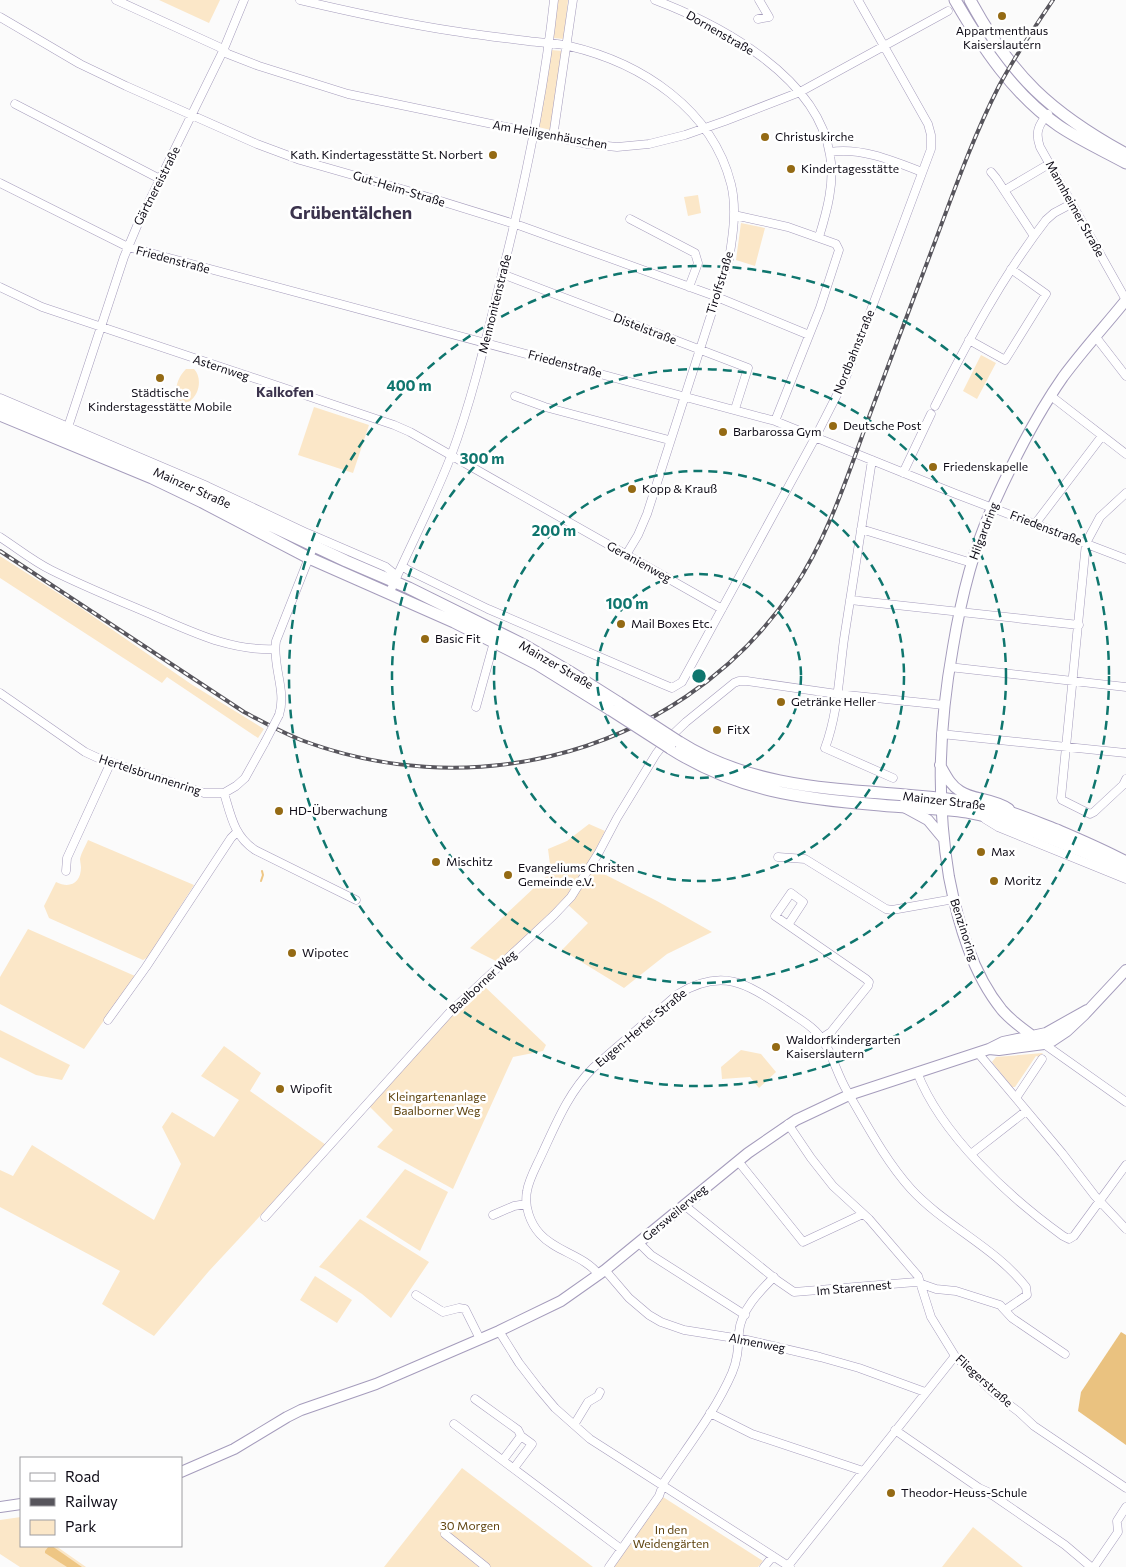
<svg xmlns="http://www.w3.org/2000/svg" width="1126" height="1567" font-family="Commissioner,sans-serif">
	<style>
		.green { fill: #fbe7c8 }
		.forest { fill: #eac280 }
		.water { fill: #eec684 }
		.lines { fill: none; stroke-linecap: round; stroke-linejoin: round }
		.stream { stroke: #eec684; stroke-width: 2 }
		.minor-casing { stroke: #a59cbc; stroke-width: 9 }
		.tertiary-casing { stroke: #a59cbc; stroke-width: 12 }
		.secondary-casing { stroke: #a59cbc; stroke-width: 13 }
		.minor { stroke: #fff; stroke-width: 8 }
		.tertiary { stroke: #fff; stroke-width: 10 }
		.secondary { stroke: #fff; stroke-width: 11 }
		.rail-casing { stroke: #57555c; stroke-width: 4 }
		.rail { stroke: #fff; stroke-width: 2; stroke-dasharray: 5.5; stroke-linecap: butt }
		.minor-bridge-casing { stroke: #a59cbc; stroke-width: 9; stroke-linecap: butt }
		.secondary-bridge-casing { stroke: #a59cbc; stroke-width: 13; stroke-linecap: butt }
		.minor-bridge { stroke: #fff; stroke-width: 8 }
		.secondary-bridge { stroke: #fff; stroke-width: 11 }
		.ring { fill: none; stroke: #0f766e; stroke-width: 2.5; stroke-dasharray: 9 6 }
		.poi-dot { fill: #946a14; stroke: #fff; stroke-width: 2 }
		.labels { text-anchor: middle; stroke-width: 5; stroke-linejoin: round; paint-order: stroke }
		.poi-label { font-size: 12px; fill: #0d0a15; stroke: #fff; text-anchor: start }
		.street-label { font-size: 12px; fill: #0d0a15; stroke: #fff }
		.park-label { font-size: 12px; fill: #604511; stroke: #fff }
		.neighbourhood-label { font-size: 14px; font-weight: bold; fill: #3b334d; stroke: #fff }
		.district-label { font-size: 18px; font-weight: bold; fill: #3b334d; stroke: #fff }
		.centre { fill: #0f766e; stroke: #fff; stroke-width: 2.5 }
		.ring-label { font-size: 15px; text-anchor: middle; font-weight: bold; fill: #0f766e; stroke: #fff; stroke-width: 5; stroke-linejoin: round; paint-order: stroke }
	</style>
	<rect width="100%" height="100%" fill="#fbfbfb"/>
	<path class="green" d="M159,0H220L209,23Z
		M557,0H568L564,39L553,38Z
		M551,50L563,51L551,130L538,127Z
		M698,195L701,213L688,216L684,197Z
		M741,223L765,228L755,266L736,260Z
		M981,355L996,363L977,399L963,391Z
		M186,369H194C202,377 200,394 190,401C189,402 183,403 182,403L176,398C175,387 178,377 186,369Z
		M314,407L369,425L353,473L298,455Z
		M0,556L78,606L191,684L264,729L258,738L167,677L162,683L0,578Z
		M589,824L605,831L588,864L561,905L500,963L470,948L551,872L548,849L567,841Z
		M88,840L194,885L148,957L143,960L49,918L44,906L56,882C70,889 81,883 81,867C81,866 80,860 80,859C81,853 86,845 88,840Z
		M589,872L602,873L657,901L712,932L667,954L624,988L562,950L588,923L567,904Z
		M28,929L135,976L84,1049L0,1004V977Z
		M483,985L546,1045L543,1051L513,1057L453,1189L377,1147L393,1130L369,1106L452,1013Z
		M0,1030L70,1065L62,1080L36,1075L0,1057Z
		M224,1046L261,1073L250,1091L326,1145L209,1271L154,1336L102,1304L120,1271L0,1207V1170L13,1176L32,1145L154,1220L181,1164L162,1127L172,1112L214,1137L239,1100L201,1076Z
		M741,1050L761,1054L776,1072L759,1088L750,1077L722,1079L721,1067Z
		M1043,1053L1039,1057L1036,1056L1015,1087H1012L992,1062L996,1057Z
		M405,1169L448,1192L420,1251L366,1217Z
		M360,1219L429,1262L391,1318L362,1294L326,1270L319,1267Z
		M315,1276L352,1300L337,1323L300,1300Z
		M462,1468L593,1567H384Z
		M663,1497L763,1561L758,1567H613Z
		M21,1517V1546H56L86,1567H20L0,1554V1520Z
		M973,1527L1023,1567H942Z"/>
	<path class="forest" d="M1121,1332L1126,1335V1445L1078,1411L1081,1392Z"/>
	<path class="water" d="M49,1546H52L82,1567H67L45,1553V1551Z"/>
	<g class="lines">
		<path class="stream" d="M261,881L263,875L262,871"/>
		<defs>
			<path id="minor" d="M116,0L219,47L228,54L259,66L348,94L588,144L617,147L649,144L685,135L725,121L800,92L948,11
				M300,0C351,12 401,23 453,31C478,35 503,38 528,41C542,43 556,43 569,46C642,63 712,109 731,184C737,208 733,235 729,259L647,514L638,535L626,555
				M655,0C721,25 818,77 830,155C835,182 827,211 819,237
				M0,17L80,64L126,86L257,144L300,160L405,190L521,226L712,295L809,335
				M758,19L769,17L759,0
				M15,104L160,179
				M1048,114C1038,125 1035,133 1040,147L1126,300
				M553,137L573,0
				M830,152C861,147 894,161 922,172
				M991,172L996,178L1034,236
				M0,183L128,247L775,421L956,494L1126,559
				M1005,190L1049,164
				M734,215L788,227L836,244L839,250L820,308L775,421
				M630,219L695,253L698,263L689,287
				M502,274L748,368L735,409
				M0,287L42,307L394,425L410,432L722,609
				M1095,336L1126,376
				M969,340L1005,360L1046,294L1011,269
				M515,396L545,407L669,440
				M1051,396L1126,454
				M0,398L207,486L307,533L386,567L397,576
				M935,406C968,341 1002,277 1046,220L1054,213L1071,204
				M66,433L124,257L137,226L223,51L244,0
				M872,460C863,520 853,579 844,639C839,676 838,713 825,748L893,778
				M903,473L931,414
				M1126,493L1100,517L1086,543L1061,798L1062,800L1090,814L1094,812L1123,785L1126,779
				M1035,524L1102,436
				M861,529L972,563
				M0,537C17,548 33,561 51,570C85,587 120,601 155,616C195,633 231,651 275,649
				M402,566L408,570L488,609L660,683L672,688L682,682L815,438L846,377L931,149V135L928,124L858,0
				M389,594C409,548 433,503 451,456C473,397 487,335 502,274C525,184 544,93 554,0
				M850,600L1079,625
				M949,667L1126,687
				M0,693L85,752L98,758L204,793H224L236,786L245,778L265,742
				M476,707L494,642
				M279,715C287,691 272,666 276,641L314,545
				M941,734L1126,753
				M224,793C231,816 234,836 255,850L356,900
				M985,819L998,827L1126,879
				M778,857L805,859L886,909L892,910L954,899
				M66,871L67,858L111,762
				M788,925L803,902L791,893L775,916L866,979L869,982L868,986L831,1032L822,1038
				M108,1020L146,967L231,838L237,832
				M1044,1044L1126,1102
				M978,1053L1062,1153L1095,1196L1126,1229
				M917,1072C941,1135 1009,1197 1063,1236L1069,1239L1074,1236L1126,1165
				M1016,1098L1042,1059
				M788,1124L811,1158L833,1186L869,1219L918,1276L931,1317L955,1356L995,1394L1019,1412L1034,1426L1126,1488
				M971,1154L1026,1111
				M738,1161L803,1242L863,1214
				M684,1205L778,1281L794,1292L916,1282L936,1289L956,1291L1000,1305L1012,1318L1065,1354
				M493,1215L514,1206L526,1204
				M265,1217L450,1012L554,915L571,897L598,854L617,818L656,754L666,741L686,722L734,683L739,681H747L837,694L944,705
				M639,1243L651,1255L745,1315
				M605,1270L629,1298L649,1315L661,1322L684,1330L747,1340L820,1357L859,1368L925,1392
				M599,1275C584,1255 556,1252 540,1234C530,1223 524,1206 527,1191C529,1179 536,1167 541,1156C556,1124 568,1093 593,1068L678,994C723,967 747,984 785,1009C796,1017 810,1024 818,1034C832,1050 836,1073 847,1091C867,1125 885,1160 911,1189C945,1226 995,1247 1026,1287L1027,1295L1005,1310
				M416,1295L443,1312L459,1308L465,1309L480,1339
				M499,1331L519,1363L539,1389L555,1408L590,1439L790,1567
				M475,1399L518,1430L521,1436L503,1460
				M710,1413L752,1434L863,1471
				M454,1424L621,1549
				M574,1425L588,1402L598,1396L600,1392
				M895,1430L979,1488L988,1492L1065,1545L1091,1567
				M514,1468L532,1444L521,1436
				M445,1534L486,1567
				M788,1566L955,1356
				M609,1567L659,1496L664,1482C687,1447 715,1412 732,1373C738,1359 738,1347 739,1332C741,1310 759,1292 774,1277
				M764,1567L773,1556
				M1094,1567L1118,1532L1117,1521L1126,1507"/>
			<path id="tertiary" d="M940,765C946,775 950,785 960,791C973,800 993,798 1009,809
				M906,808L928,820L943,838
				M1044,1044C1029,1033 1014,1024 1002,1010C972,973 958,923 949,877C936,798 939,725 953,647C961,599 972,552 992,508C1012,463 1035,417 1063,377C1083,350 1105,326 1126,300
				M989,1049L999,1050L1044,1044L1052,1041L1067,1031L1084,1015L1126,970
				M181,1472L234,1449L287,1417L301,1410L376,1384L499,1331L561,1301L605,1270L748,1153L796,1120L849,1095L989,1049L1003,1042L1046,1033L1087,1010
				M0,1507L21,1504"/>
			<path id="secondary" d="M955,0C982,47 1014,95 1059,126C1080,140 1104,151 1126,163
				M970,0C1011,76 1051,113 1126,154
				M0,406L155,471L346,561L409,588L524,645L570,672L619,703
				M0,415L152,478L202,502L309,558L454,622L537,664L611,710
				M679,742C767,798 871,787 970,802C1001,807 1028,819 1057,830C1080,840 1104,850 1126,862
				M670,748C737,791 803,799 880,805C909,808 939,808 967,812C1000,818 1030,830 1061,843C1083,852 1106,860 1126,873"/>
		</defs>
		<use href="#minor" class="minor-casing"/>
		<use href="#tertiary" class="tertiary-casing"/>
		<use href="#secondary" class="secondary-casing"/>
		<use href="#minor" class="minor"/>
		<use href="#tertiary" class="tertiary"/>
		<use href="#secondary" class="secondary"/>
		<defs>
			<path id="rail" d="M0,551L244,712C263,722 281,732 301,740C381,770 468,776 551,756C648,733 736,674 792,591C830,535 850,468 873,406C894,350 915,294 936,239C955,188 974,135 999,86C1015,56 1034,28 1053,0"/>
		</defs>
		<use href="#rail" class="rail-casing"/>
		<use href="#rail" class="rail"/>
		<defs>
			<path id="minor-bridge" d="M265,742L279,715"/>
			<path id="secondary-bridge" d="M619,703L679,742
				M611,710L670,748"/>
		</defs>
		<use href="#minor-bridge" class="minor-bridge-casing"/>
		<use href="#secondary-bridge" class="secondary-bridge-casing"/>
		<use href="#minor-bridge" class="minor-bridge"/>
		<use href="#secondary-bridge" class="secondary-bridge"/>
	</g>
	<g class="ring">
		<circle cx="699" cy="676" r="102"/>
		<circle cx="699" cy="676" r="205"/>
		<circle cx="699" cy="676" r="307"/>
		<circle cx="699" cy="676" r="410"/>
	</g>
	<g class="poi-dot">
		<circle cx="1002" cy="16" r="5"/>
		<circle cx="765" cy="137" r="5"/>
		<circle cx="493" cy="155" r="5"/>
		<circle cx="791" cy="169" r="5"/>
		<circle cx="160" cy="378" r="5"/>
		<circle cx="833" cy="426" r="5"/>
		<circle cx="723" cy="432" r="5"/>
		<circle cx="933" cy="467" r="5"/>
		<circle cx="632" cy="489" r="5"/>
		<circle cx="621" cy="624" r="5"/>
		<circle cx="425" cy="639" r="5"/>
		<circle cx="781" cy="702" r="5"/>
		<circle cx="717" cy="730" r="5"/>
		<circle cx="279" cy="811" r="5"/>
		<circle cx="981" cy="852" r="5"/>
		<circle cx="436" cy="862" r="5"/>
		<circle cx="508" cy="875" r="5"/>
		<circle cx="994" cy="881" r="5"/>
		<circle cx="292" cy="953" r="5"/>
		<circle cx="776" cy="1047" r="5"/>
		<circle cx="280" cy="1089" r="5"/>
		<circle cx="891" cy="1493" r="5"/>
	</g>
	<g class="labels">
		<g class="poi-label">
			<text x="1002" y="35" text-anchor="middle">Appartmenthaus<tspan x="1002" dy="14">Kaiserslautern</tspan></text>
			<text x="775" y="141">Christuskirche</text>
			<text x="483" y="159" text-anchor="end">Kath. Kindertagesstätte St. Norbert</text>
			<text x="801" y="173">Kindertagesstätte</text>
			<text x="160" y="397" text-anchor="middle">Städtische<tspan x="160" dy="14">Kinderstagesstätte Mobile</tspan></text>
			<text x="843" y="430">Deutsche Post</text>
			<text x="733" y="436">Barbarossa Gym</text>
			<text x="943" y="471">Friedenskapelle</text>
			<text x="642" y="493">Kopp &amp; Krauß</text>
			<text x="631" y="628">Mail Boxes Etc.</text>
			<text x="435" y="643">Basic Fit</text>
			<text x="791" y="706">Getränke Heller</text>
			<text x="727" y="734">FitX</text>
			<text x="289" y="815">HD-Überwachung</text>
			<text x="991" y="856">Max</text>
			<text x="446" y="866">Mischitz</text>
			<text x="518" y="872">Evangeliums Christen<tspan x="518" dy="14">Gemeinde e.V.</tspan></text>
			<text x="1004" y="885">Moritz</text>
			<text x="302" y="957">Wipotec</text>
			<text x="786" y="1044">Waldorfkindergarten<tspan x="786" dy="14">Kaiserslautern</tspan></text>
			<text x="290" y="1093">Wipofit</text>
			<text x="901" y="1497">Theodor-Heuss-Schule</text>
		</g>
		<g class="street-label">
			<text transform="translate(720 33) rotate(30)" y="4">Dornenstraße</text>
			<text transform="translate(550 135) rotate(10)" y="4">Am Heiligenhäuschen</text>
			<text transform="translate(157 186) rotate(-63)" y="4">Gärtnereistraße</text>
			<text transform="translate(399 189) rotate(17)" y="4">Gut-Heim-Straße</text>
			<text transform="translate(1075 209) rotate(61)" y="4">Mannheimer Straße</text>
			<text transform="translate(173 260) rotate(15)" y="4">Friedenstraße</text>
			<text transform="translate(720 283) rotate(-73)" y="4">Tirolfstraße</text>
			<text transform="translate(495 304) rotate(-76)" y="4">Mennonitenstraße</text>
			<text transform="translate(645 329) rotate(21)" y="4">Distelstraße</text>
			<text transform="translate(854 352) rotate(-68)" y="4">Nordbahnstraße</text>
			<text transform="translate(565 364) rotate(15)" y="4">Friedenstraße</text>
			<text transform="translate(221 368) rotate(18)" y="4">Asternweg</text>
			<text transform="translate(192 488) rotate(24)" y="4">Mainzer Straße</text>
			<text transform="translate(1046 528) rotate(21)" y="4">Friedenstraße</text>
			<text transform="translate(984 531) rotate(-69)" y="4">Hilgardring</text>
			<text transform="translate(639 562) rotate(29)" y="4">Geranienweg</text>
			<text transform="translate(556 665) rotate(30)" y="4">Mainzer Straße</text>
			<text transform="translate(150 775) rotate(18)" y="4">Hertelsbrunnenring</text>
			<text transform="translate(944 801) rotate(7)" y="4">Mainzer Straße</text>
			<text transform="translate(964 930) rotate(72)" y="4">Benzinoring</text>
			<text transform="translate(483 982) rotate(-43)" y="4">Baalborner Weg</text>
			<text transform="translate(641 1028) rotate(-40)" y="4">Eugen-Hertel-Straße</text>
			<text transform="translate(675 1213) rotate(-40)" y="4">Gersweilerweg</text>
			<text transform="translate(854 1288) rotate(-5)" y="4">Im Starennest</text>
			<text transform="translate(757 1343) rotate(11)" y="4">Almenweg</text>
			<text transform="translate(984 1381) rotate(42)" y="4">Fliegerstraße</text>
		</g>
		<g class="park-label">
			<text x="437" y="1101">Kleingartenanlage<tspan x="437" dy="14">Baalborner Weg</tspan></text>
			<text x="470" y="1530">30 Morgen</text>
			<text x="671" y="1534">In den<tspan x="671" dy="14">Weidengärten</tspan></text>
		</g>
		<g class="neighbourhood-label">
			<text x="285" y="397">Kalkofen</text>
		</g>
		<g class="district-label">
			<text x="351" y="219">Grübentälchen</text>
		</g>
	</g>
	<circle cx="699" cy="676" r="8" class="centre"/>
	<g class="ring-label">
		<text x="409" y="391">400 m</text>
		<text x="482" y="464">300 m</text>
		<text x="554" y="536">200 m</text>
		<text x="627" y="609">100 m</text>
	</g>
	<rect x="20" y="1457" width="162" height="90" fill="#ffffff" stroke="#9e9da1"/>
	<rect x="30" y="1473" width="25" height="8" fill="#ffffff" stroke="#9e9da1"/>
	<text x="65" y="1482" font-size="15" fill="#0d0a15">Road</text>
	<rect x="30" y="1498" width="25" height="8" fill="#57555c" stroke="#9e9da1"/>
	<text x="65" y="1507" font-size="15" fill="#0d0a15">Railway</text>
	<rect x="30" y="1520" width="25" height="15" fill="#fbe7c8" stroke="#9e9da1"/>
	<text x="65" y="1532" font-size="15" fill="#0d0a15">Park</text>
</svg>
